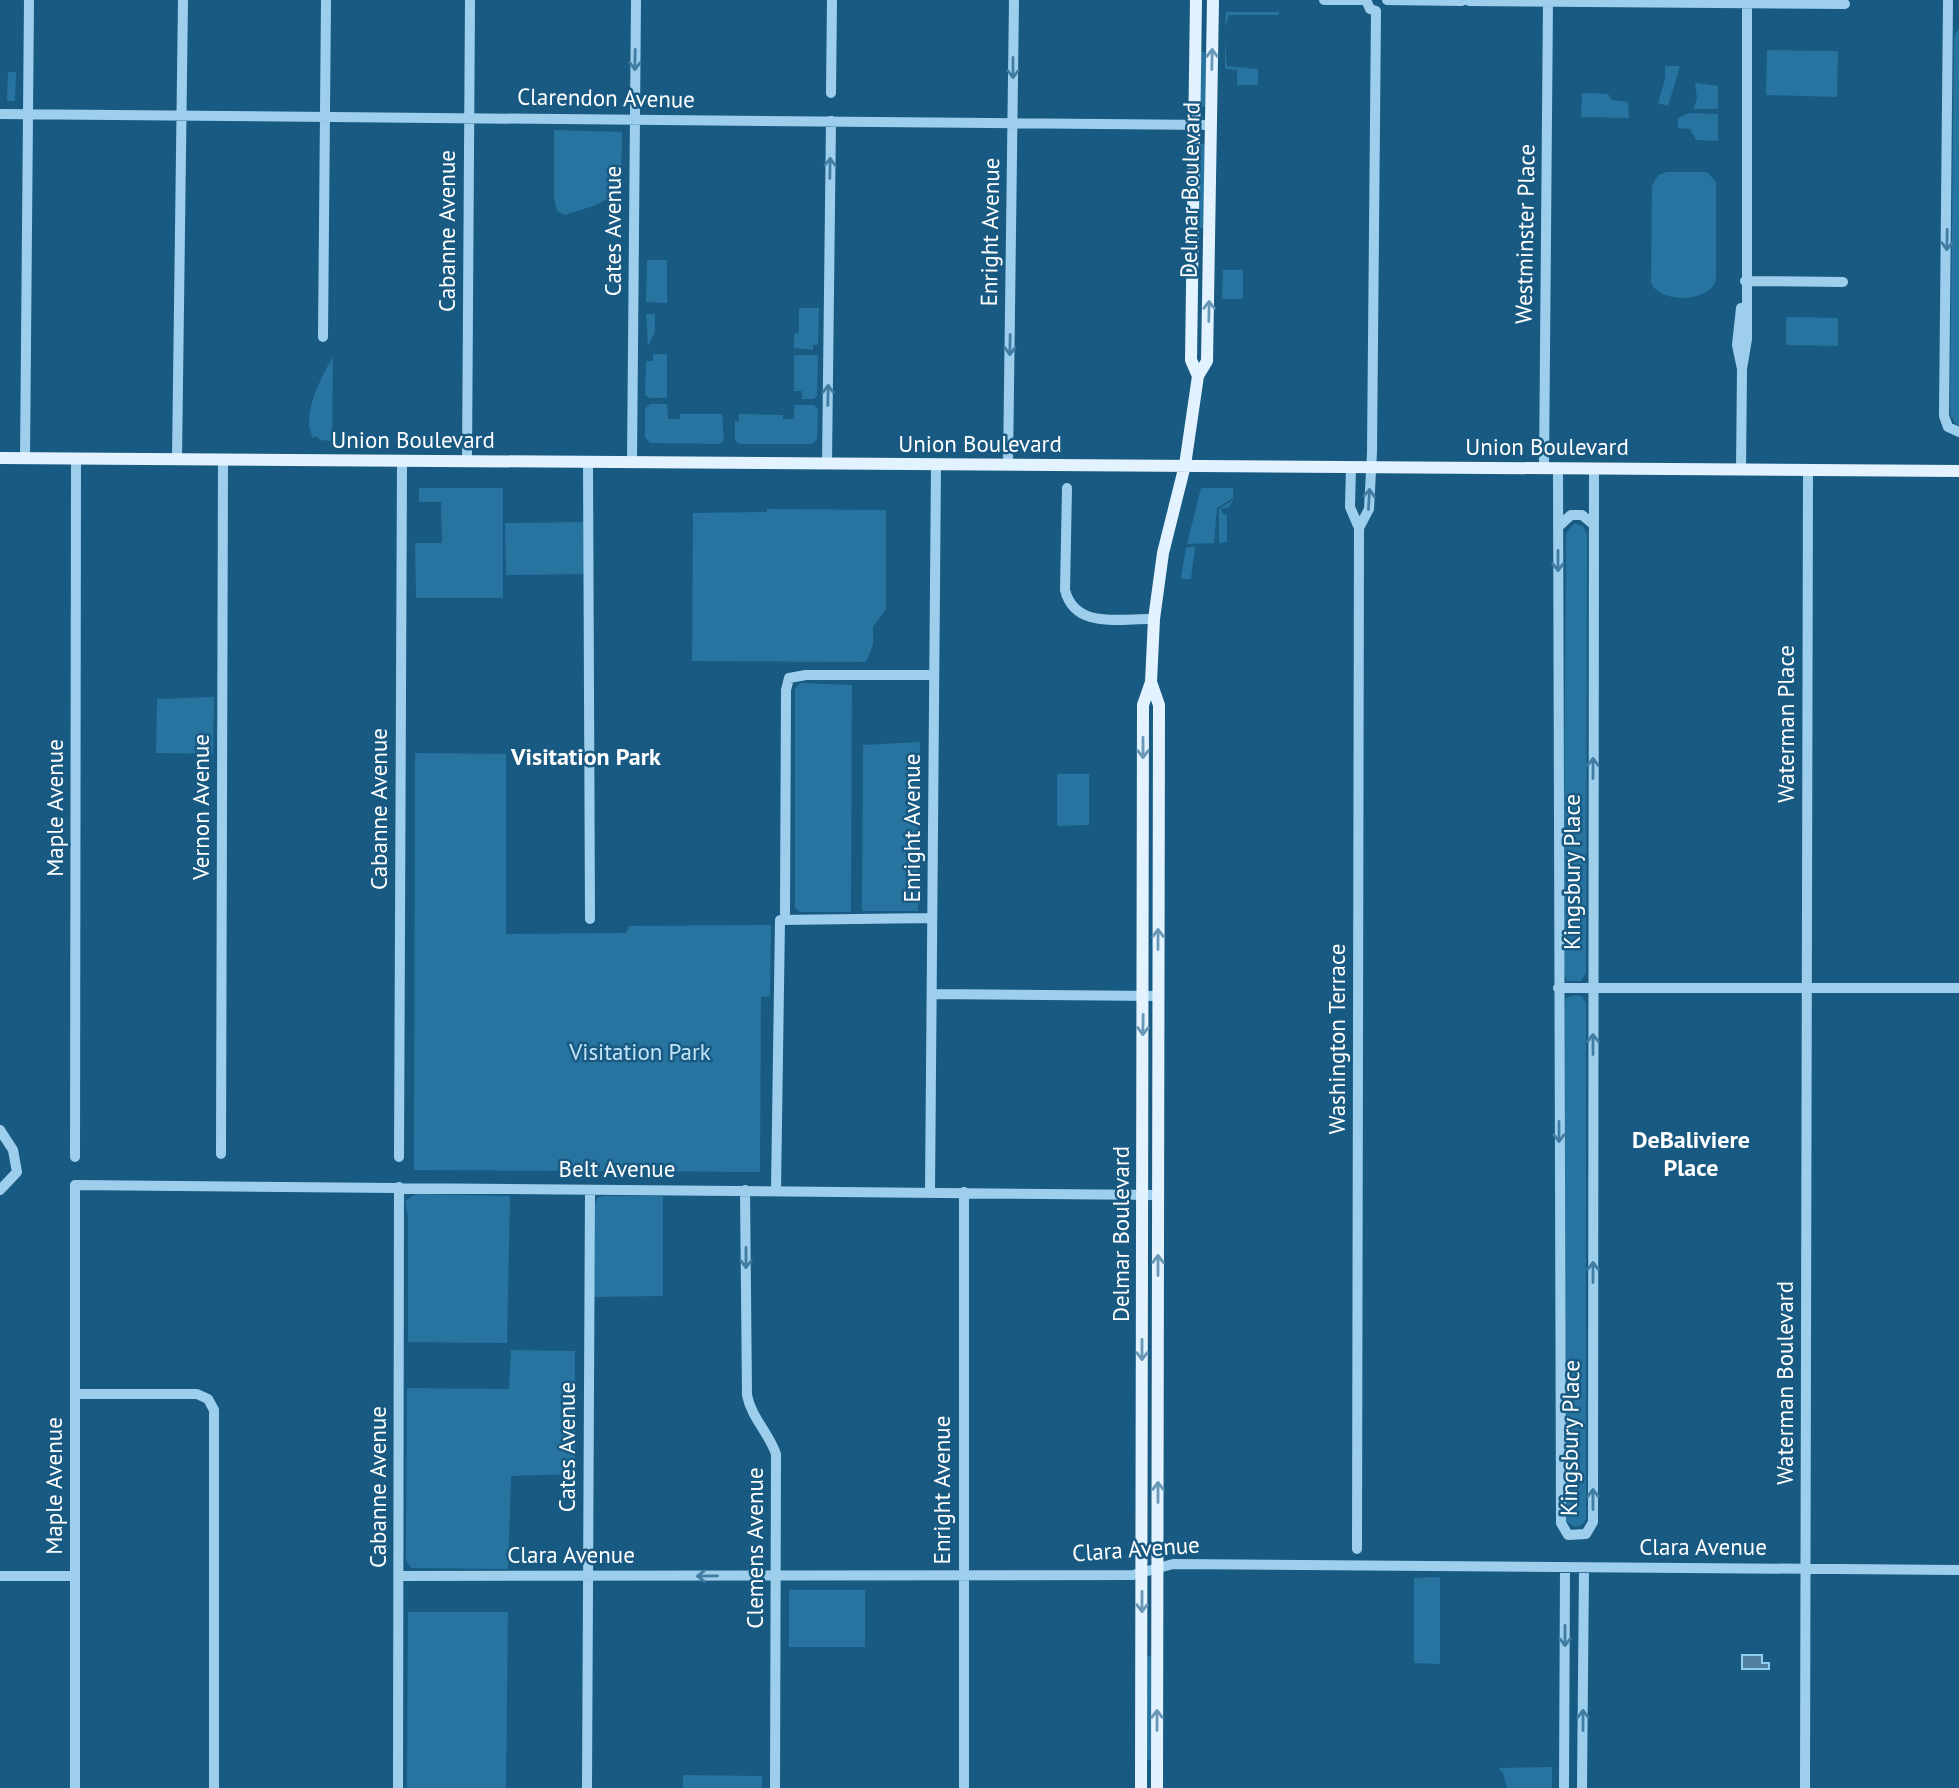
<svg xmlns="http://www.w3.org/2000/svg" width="1959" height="1788" font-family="'PT Sans',sans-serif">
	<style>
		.green { fill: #2774a0 }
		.water { fill: #50809d; stroke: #90cdee; stroke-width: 2 }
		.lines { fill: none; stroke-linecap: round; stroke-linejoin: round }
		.minor { stroke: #9dcfec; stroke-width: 10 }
		.major { stroke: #e2f2ff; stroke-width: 12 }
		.oneway { stroke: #6997b5 }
		.oneway2 { stroke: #417da2 }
		.labels { text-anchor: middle; stroke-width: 5; stroke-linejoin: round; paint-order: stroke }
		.street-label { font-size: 23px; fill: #fff; stroke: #195a83 }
		.park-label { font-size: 23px; fill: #c2e5f9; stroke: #195a83 }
		.neighbourhood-label { font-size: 24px; font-weight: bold; fill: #fff; stroke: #195a83 }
	</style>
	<rect width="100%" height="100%" fill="#195a83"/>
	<path class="green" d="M1226,12H1279V15H1229L1225,27Z
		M1959,28V425H1957L1950,415L1954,37Z
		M1225,41L1227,66L1258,69V85H1237V70L1225,69Z
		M1767,50L1838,51L1837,97L1766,95Z
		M1200,52H1206L1205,107H1200Z
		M1665,66H1680L1668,106L1658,103L1665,79Z
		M8,72H16L15,101H7Z
		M1695,83L1718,86V109H1693L1697,99Z
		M1582,93L1608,94L1612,100L1628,102L1629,118L1581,117Z
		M1689,113L1718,114V141L1696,140L1690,129L1678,128V118Z
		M554,130L622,132L621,191L596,205L565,215L557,211L554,198Z
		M1200,144H1205L1204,228H1199Z
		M1667,172H1707L1716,182V279C1711,303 1660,304 1651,283L1652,186L1658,175Z
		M647,260H667V303L646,302Z
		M1223,270H1243V299H1222Z
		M799,308H819L818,345H813V350L794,348V334L799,333Z
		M646,314H655V332L648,346Z
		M1786,317L1838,318V346L1786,345Z
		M653,354H667V398H650L645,395L646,361H653Z
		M794,355H818L817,396L814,399H802V391H794Z
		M333,356L332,441L321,440L316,436L313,438C300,415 322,377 333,356Z
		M650,404H667L668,419H680V414H722L724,440L720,444L650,443L645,437V409Z
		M794,405H814L818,409L817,439L812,444H739L735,440V421H739V414L783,415V419H794Z
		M419,488H503V598H416L415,543H442L441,502H419Z
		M1201,488H1233V498L1217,508L1214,543L1187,544Z
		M1233,500L1229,507L1221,509L1223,514L1227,515V542L1219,543V509Z
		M767,509L886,510V609L873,627V645L866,662L692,661L693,513L767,512Z
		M584,522L585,574L506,575L505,523Z
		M1574,523L1583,526L1587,534L1586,973L1581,981H1567L1563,969L1566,533Z
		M1186,547H1195L1191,579H1181Z
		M800,683L852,685L851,912H800L795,908V689Z
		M214,697L213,754L156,753L157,699Z
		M920,742L918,911H862L863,745Z
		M415,753L506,754V934L626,933L629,926L771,925L770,996L761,997L760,1172L414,1170Z
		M1057,774H1089V825L1057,826Z
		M1576,995L1582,996L1586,1003V1519L1582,1525L1575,1527L1565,1521V1003L1566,998Z
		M416,1194L510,1196L507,1343L408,1342V1216L405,1201Z
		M603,1196H663V1296L594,1297L595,1204L597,1198Z
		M511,1350L575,1351V1474L511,1476L508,1569L411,1568L406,1560L407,1388L509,1389Z
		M1440,1577V1664L1414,1663V1578Z
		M789,1590H865V1647H789Z
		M408,1612H508L506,1788H407Z
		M1147,1656H1152V1760H1147Z
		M1552,1767V1788H1507L1503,1773L1498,1768Z
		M683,1775L762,1776V1788H683Z"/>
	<path class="water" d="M1742,1655H1762V1663H1769V1669H1742Z"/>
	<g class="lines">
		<path class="minor" d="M1324,0H1366L1370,9L1376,11
			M1387,0L1462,1
			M1948,0L1944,416L1948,427L1959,432
			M1469,1L1845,4
			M831,93L832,0
			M0,114L1211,125
			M1745,281L1843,282
			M323,337L326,0
			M1742,369L1747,339V0
			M25,458L29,0
			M177,459L183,0
			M467,461L470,0
			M588,462L590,919
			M632,462L636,0
			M827,463L831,121
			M1008,465L1014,0
			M1351,467L1350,507L1359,528
			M1544,468L1548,0
			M1558,468L1561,1523L1568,1535L1586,1534L1593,1522L1594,469
			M1741,470L1742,369L1737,345L1741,308
			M1067,488L1065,590C1075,630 1121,618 1154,619
			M1558,527L1571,515H1582L1594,525
			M1359,528L1369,509L1372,452L1376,11
			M785,913L786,690L789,678L806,675H934
			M1558,988H1959
			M933,994L1159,996
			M0,1130L13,1150L17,1172L0,1190
			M221,1154L223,459
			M75,1157L76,458
			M399,1157L402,461
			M745,1190L747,1395C751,1417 769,1433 776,1454L775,1788
			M776,1190L780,920L932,918
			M930,1192L936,464
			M964,1192V1788
			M75,1394H197L208,1399L214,1410V1788
			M1357,1549L1359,528
			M0,1576H74
			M399,1576L1133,1575L1173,1564L1959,1570
			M75,1788V1185L1158,1195
			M398,1788L399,1187
			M587,1788L590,1190
			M1564,1788L1565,1568
			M1582,1788L1584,1568
			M1805,1788L1808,470"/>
		<path class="major" d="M1196,0L1191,360L1198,376
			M0,458L1959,471
			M1151,682L1159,705L1157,1788
			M1141,1788L1143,705L1151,682L1154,619L1163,553L1185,465L1198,376L1207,361L1213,0"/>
	</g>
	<defs><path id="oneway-shaft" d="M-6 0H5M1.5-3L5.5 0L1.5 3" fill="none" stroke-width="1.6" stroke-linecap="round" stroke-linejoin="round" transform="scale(1.75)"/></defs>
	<g class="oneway">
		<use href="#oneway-shaft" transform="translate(1212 59) rotate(-89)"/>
		<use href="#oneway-shaft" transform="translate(1209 311) rotate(-89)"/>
		<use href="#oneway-shaft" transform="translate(1143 748) rotate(90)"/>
		<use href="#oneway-shaft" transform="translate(1158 939) rotate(-90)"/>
		<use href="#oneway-shaft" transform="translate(1143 1025) rotate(91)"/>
		<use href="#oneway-shaft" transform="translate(1158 1265) rotate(-90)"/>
		<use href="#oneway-shaft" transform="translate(1142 1350) rotate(90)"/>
		<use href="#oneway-shaft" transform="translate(1158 1492) rotate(-90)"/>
		<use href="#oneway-shaft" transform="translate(1142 1602) rotate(90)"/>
		<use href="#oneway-shaft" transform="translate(1157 1720) rotate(-90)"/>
	</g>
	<g class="oneway2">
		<use href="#oneway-shaft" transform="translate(635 60) rotate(91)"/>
		<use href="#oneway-shaft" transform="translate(1013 68) rotate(90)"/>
		<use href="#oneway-shaft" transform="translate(830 168) rotate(-89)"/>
		<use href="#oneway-shaft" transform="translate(1947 240) rotate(91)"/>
		<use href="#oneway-shaft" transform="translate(1010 345) rotate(91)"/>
		<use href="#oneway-shaft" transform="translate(828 395) rotate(-89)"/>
		<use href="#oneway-shaft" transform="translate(1369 499) rotate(-87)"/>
		<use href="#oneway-shaft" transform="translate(1558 561) rotate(90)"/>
		<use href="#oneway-shaft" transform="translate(1593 768) rotate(-90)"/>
		<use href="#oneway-shaft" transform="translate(1593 1044) rotate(-90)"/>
		<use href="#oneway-shaft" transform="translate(1559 1132) rotate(90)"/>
		<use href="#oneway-shaft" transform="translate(746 1258) rotate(90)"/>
		<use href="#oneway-shaft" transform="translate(1593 1272) rotate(-90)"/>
		<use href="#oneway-shaft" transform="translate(1593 1499) rotate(-90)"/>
		<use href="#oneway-shaft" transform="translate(707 1576) rotate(179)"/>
		<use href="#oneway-shaft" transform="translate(1565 1636) rotate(90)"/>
		<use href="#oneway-shaft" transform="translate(1583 1720) rotate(-90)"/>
	</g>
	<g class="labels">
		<g class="street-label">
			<text transform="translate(606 98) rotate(1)" y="8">Clarendon Avenue</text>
			<text transform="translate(1190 190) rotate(-89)" y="8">Delmar Boulevard</text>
			<text transform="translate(447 231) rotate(-90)" y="8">Cabanne Avenue</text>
			<text transform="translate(613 231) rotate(-90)" y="8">Cates Avenue</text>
			<text transform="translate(990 232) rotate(-89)" y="8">Enright Avenue</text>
			<text transform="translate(1525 234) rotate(-89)" y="8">Westminster Place</text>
			<text x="413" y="448">Union Boulevard</text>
			<text x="980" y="452">Union Boulevard</text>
			<text x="1547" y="455">Union Boulevard</text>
			<text transform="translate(1786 724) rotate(-90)" y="8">Waterman Place</text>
			<text transform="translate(201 807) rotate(-90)" y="8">Vernon Avenue</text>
			<text transform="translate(55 808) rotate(-90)" y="8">Maple Avenue</text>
			<text transform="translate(379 809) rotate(-90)" y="8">Cabanne Avenue</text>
			<text transform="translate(912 828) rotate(-90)" y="8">Enright Avenue</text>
			<text transform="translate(1572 872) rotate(-90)" y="8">Kingsbury Place</text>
			<text transform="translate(1337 1039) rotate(-90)" y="8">Washington Terrace</text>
			<text x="617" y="1177">Belt Avenue</text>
			<text transform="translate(1121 1234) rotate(-90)" y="8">Delmar Boulevard</text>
			<text transform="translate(1785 1383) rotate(-90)" y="8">Waterman Boulevard</text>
			<text transform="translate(1570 1438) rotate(-89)" y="8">Kingsbury Place</text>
			<text transform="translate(567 1447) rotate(-90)" y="8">Cates Avenue</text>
			<text transform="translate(54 1486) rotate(-90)" y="8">Maple Avenue</text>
			<text transform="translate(378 1487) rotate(-90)" y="8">Cabanne Avenue</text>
			<text transform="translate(942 1490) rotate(-90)" y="8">Enright Avenue</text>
			<text x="1703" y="1555">Clara Avenue</text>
			<text transform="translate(755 1548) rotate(-90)" y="8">Clemens Avenue</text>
			<text transform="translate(1136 1549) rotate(-4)" y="8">Clara Avenue</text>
			<text x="571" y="1563">Clara Avenue</text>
		</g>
		<g class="park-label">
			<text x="640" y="1060">Visitation Park</text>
		</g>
		<g class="neighbourhood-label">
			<text x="586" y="765">Visitation Park</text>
			<text x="1691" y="1148">DeBaliviere<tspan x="1691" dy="28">Place</tspan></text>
		</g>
	</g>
</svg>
